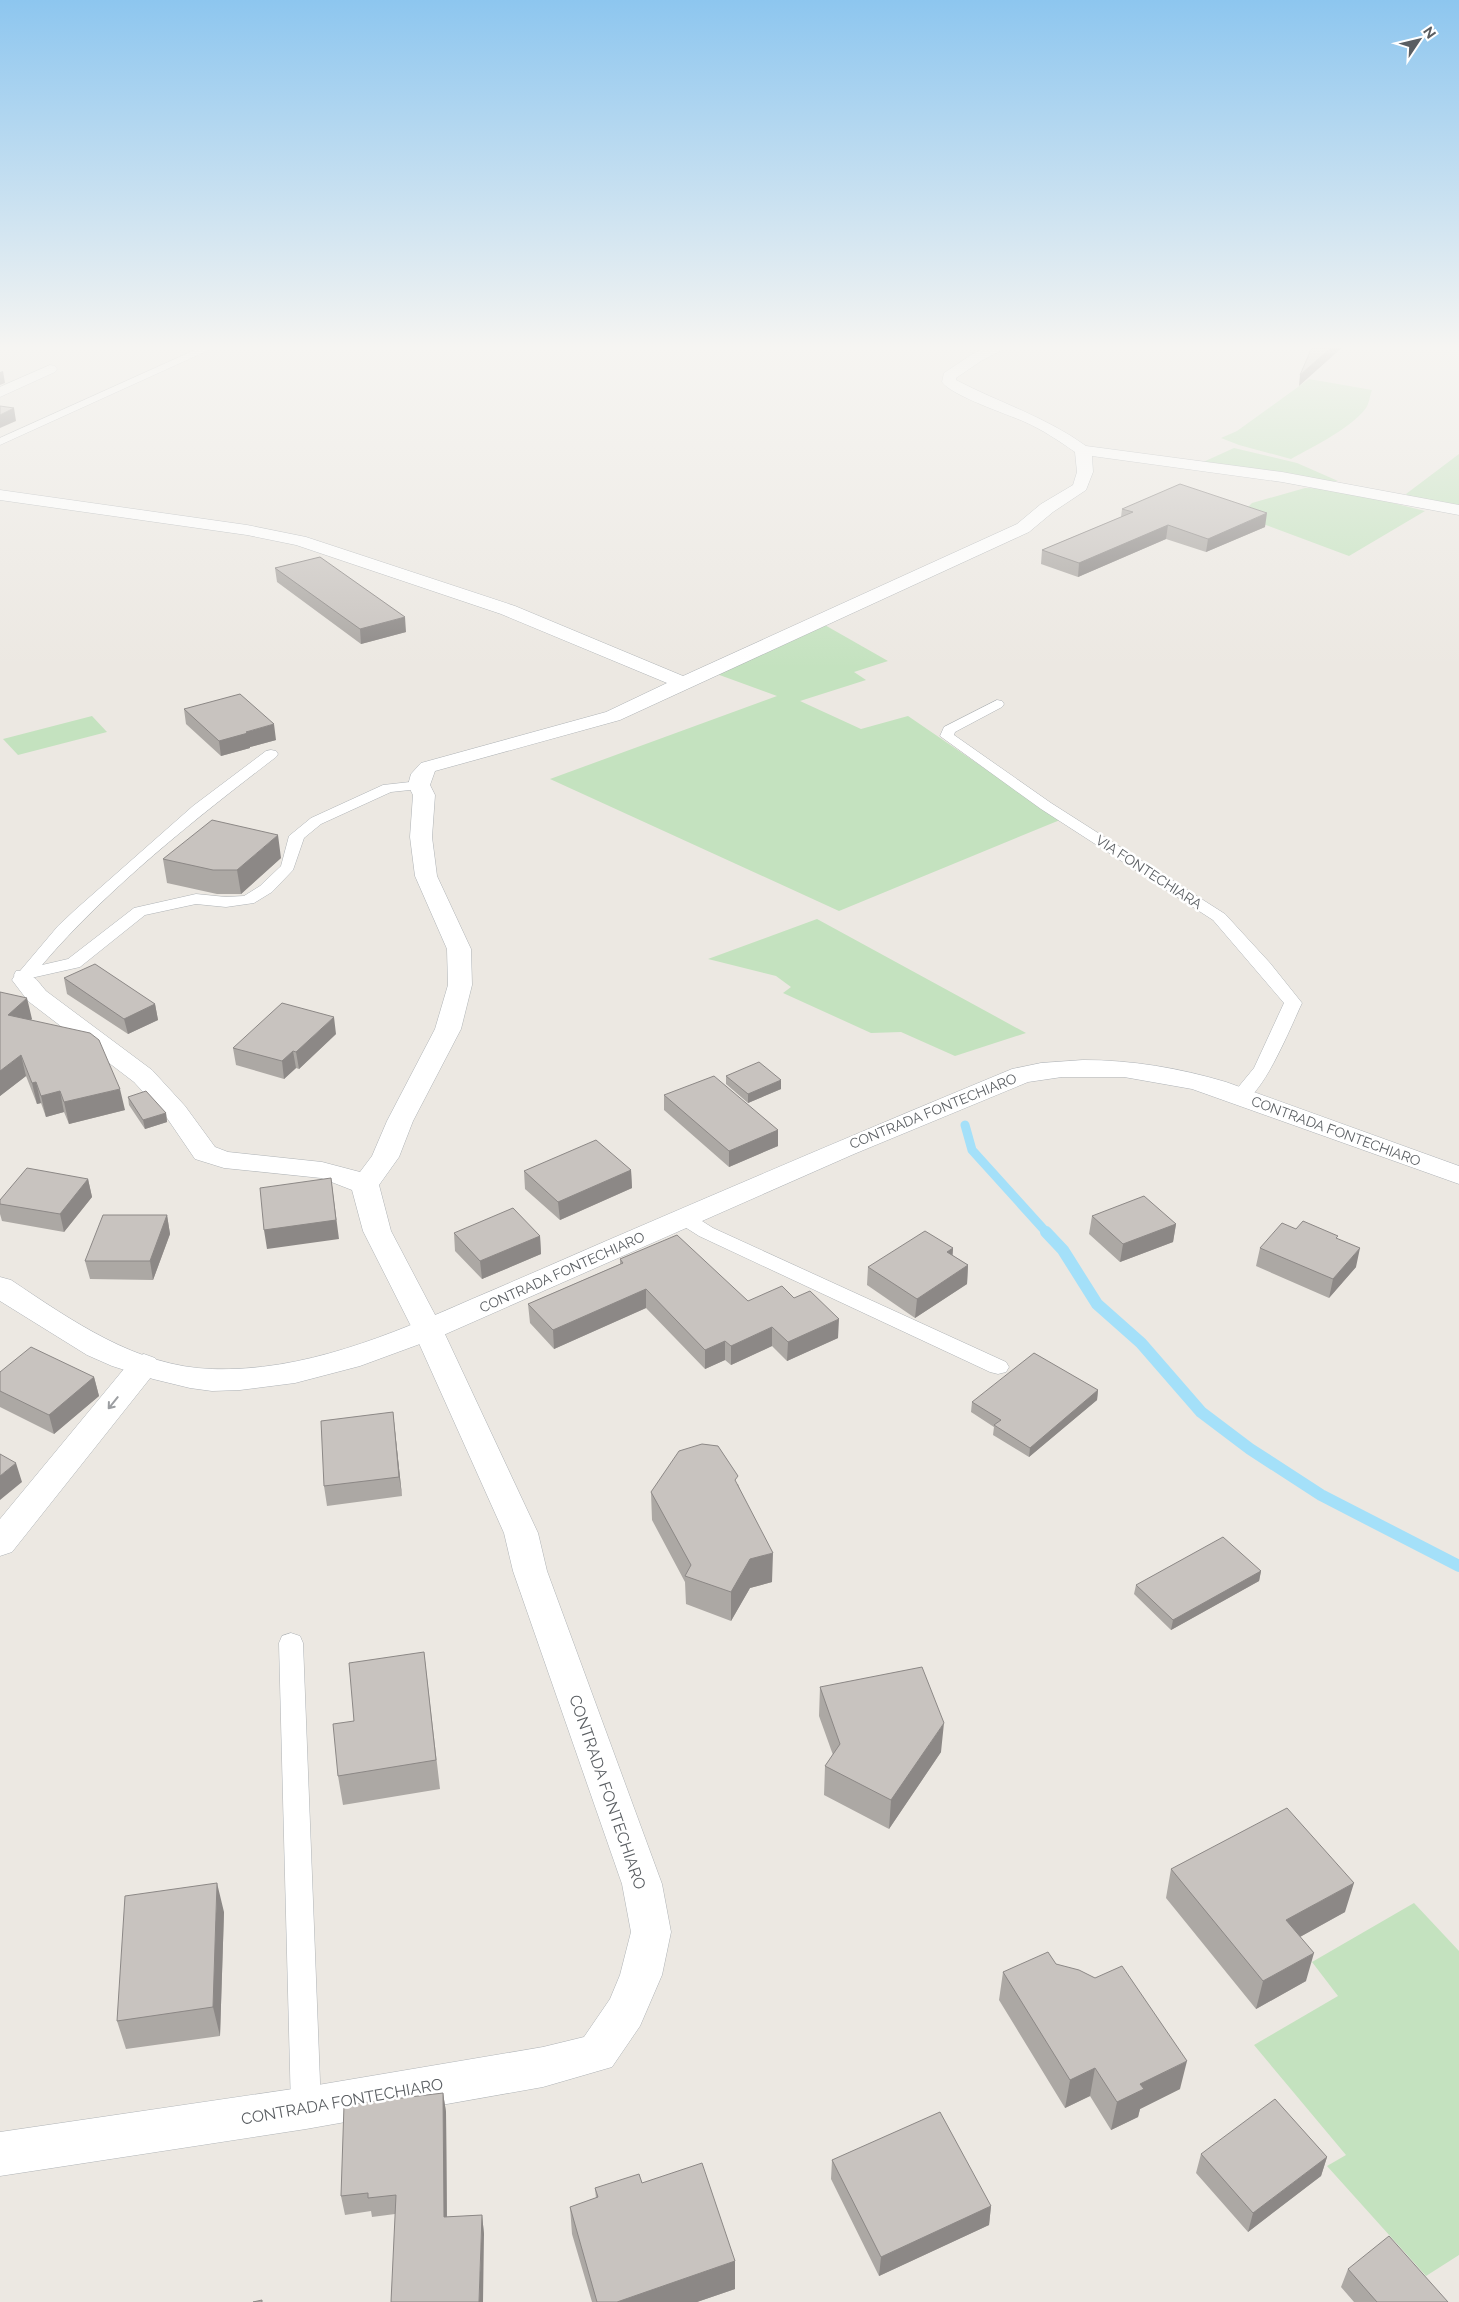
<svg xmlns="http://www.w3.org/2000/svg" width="1459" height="2302" font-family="Raleway,sans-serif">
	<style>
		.green { fill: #c4e2bf }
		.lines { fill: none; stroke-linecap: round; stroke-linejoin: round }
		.stream-far1 { stroke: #a4e0f9; stroke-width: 9 }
		.stream { stroke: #a4e0f9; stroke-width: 12 }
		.service-casing { stroke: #afb3b6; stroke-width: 1 }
		.minor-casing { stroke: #afb3b6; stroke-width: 1 }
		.secondary-casing { stroke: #aeb2b6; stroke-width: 1 }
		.service { fill: #fff; fill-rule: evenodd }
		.minor { fill: #fff; fill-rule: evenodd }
		.secondary { fill: #fff; fill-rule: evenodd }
		.wall { fill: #aca8a4 }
		.shaded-wall { fill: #8c8886 }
		.building { fill: #c8c3bf; stroke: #8c8886 }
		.oneway { stroke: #9c9ea1 }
		.labels { text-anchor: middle; stroke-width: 5; stroke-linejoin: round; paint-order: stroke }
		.street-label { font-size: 14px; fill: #5a5e62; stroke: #fff }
		.near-street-label { font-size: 16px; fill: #5a5e62; stroke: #fff }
	</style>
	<rect width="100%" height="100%" fill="#ece8e2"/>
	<path class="green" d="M1309,379L1372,390C1370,395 1369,404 1366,408C1350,429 1314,446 1291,459L1239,445L1221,438L1237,431Z
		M1234,448L1297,463L1338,481L1325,482L1201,463Z
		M1459,454V507L1410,498L1406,494Z
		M1305,488L1337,489L1425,511L1349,556L1247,518L1246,509L1252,503Z
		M823,624L888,661L854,672L866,680L800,701L861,729L908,716L1060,820L839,911L550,779L777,696L714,673Z
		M92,716L107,732L18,755L3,739Z
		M817,919L1026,1033L955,1056L901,1032L871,1033L783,993L791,987L776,976L708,959Z
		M1414,1903L1459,1951V2255L1426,2276L1327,2166L1346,2155L1254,2045L1338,1996L1312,1962Z"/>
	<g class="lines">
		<path class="stream-far1" d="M965,1125L972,1150L1047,1233"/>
		<path class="stream" d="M1046,1232L1063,1250L1097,1304L1141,1343L1201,1412L1250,1449L1321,1495L1459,1566"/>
		<defs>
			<path id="service" d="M206,345H220L0,445V438Z
				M997,700L1002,701L1004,704L1002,707L955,732L954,735L1051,803L1225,914L1270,963L1302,1003C1292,1024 1265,1091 1245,1100C1241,1102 1237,1101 1234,1100L1231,1096L1254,1068L1284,1003L1213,920L1041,809L940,736L944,727Z
				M271,750L276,751L278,754L276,757C195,819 108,888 42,965L68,959L134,908L196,894L226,897L244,896L260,886L281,866L289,836L311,818L383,785L419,781L426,785L419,789L391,792L321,824L304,838L293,870L272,892L254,903L226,907L196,904L145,915L80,967L31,978L23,982L17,981L14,975L16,971H20L58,926L75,910L193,806L266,751Z
				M684,1212L691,1214L713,1228L1006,1362L1009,1367L1006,1372L998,1374L990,1372L699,1236L677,1222L674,1218L677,1214Z
				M291,1633L300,1636L303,1643L321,2108L317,2118L306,2122L295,2118L291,2108L279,1643L282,1636Z"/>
			<path id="minor" d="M991,345H1012L981,361L956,378V380C1000,403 1046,417 1086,446L1282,472L1459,505V515L1282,482L1092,456L1093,472L1086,490L1053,512L1029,532L620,720L435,771L430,785L435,795L432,837L437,876L471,949L472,985L461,1029L413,1121L399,1157L379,1185L391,1231L443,1330L538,1533L547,1571L662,1884L671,1932L662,1975L640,2026L612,2067L543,2087L306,2129L0,2176V2132L306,2087L543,2047L584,2037L610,1999L620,1975L631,1932L622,1884L513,1571L504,1533L413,1330L363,1231L352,1190L321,1178L224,1168L195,1159L167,1118L134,1082L28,1001L12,980L15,975C32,971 36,979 46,991L152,1070L185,1106L215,1147L228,1152L322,1162L360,1172L372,1156L387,1121L435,1029L448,985L447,949L415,876L410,837L413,795L408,785L411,774L421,763L606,712L667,683L501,614L296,545L247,535L0,500V490L247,525L306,537L515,606L683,676L1017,524L1041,504L1073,485L1077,472L1075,452C1059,441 1043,430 1025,422C1007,414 952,396 942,382L944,373L971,355Z
				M50,365L55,366L57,369L55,372L0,397V387Z
				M144,1354L155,1358L160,1365L155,1372L12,1552L0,1556V1519L133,1358Z"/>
			<path id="secondary" d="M1083,1060C1132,1060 1179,1068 1226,1082L1459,1166V1184L1192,1089L1124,1077H1062L1028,1082L854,1154L439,1337L360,1366L295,1383L240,1390L212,1391L190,1388L153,1379L112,1366L87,1355L0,1301V1277L11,1280C71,1320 137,1367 212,1369C303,1372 390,1335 472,1299C517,1280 562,1260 606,1241C741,1183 876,1125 1012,1069L1041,1063Z"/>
		</defs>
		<use href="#service" class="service-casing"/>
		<use href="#minor" class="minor-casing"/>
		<use href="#secondary" class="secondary-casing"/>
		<use href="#service" class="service"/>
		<use href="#minor" class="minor"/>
		<use href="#secondary" class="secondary"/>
	</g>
	<path class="wall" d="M1122,509L1265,527L1206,552L1166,539L1078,577L1041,564L1042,550L1121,517Z
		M275,568L406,632L361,644L277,582Z
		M184,709L276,740L250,747V748L221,756L186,724Z
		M281,858L241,894H217L167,883L163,859Z
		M64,978L155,1004L158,1020L128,1034L67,994Z
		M0,992L32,1019L30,1020L125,1110L69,1124L64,1112L46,1117L41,1103L37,1104L26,1076L0,1096Z
		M336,1034L299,1069L296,1068L284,1079L236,1065L233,1048Z
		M726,1076L781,1089L748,1103L726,1084Z
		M664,1095L778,1130V1146L729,1167L664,1110Z
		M128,1097L166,1113L167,1122L145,1129L129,1105Z
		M631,1170L632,1188L560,1220L525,1189L524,1171Z
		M88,1179L92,1197L64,1232L2,1221L0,1214V1200Z
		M167,1215L170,1234L153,1280L90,1279L85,1261Z
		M1092,1216L1176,1224L1173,1242L1120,1262L1089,1234Z
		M454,1233L540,1236L541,1254L482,1279L455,1251Z
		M1337,1239L1356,1267L1329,1298L1256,1266L1260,1248Z
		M953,1248L952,1255L968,1265L967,1284L915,1318L867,1285L868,1267Z
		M620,1259L748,1301L794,1298L838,1338L787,1361L772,1346L731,1365L725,1360L705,1369L646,1308L554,1349L530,1323L528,1304L620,1264Z
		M0,1372L94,1377L99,1396L54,1434L0,1407Z
		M1098,1390L1097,1400L1029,1457L993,1435L994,1427L971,1412L972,1402Z
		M393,1412L402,1496L327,1506L324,1486Z
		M738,1484L772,1582L750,1588L731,1621L686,1604L685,1582L652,1520L651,1492Z
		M1261,1571L1259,1581L1171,1630L1134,1594L1136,1585Z
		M424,1652L440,1789L343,1805L338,1776L354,1721Z
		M820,1687L941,1752L889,1829L824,1795L825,1766L833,1755L819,1716Z
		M1171,1869L1345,1912L1300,1937L1306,1981L1256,2009L1166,1898Z
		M224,1912L220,2036L126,2049L117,2021Z
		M1056,1964L1180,2089L1140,2109L1138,2117L1111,2130L1090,2096L1065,2108L999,2000L1003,1972Z
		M443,2093L446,2112L447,2217L482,2215L484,2234L395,2214L372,2217L371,2211L345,2215L341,2196Z
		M1201,2154L1327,2157L1321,2176L1248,2232L1196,2173Z
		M832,2160L991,2206L989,2225L879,2276L831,2179Z
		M642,2183L735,2261V2289L697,2302H592L572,2234L570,2207L596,2198L595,2188Z
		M1348,2269L1448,2302H1354L1341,2287Z"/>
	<path class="shaded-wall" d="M1334,345H1345L1299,386L1300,375Z
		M3,371L5,383L0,385V372Z
		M14,408L16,421L0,428V415Z
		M1267,513L1265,527L1206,552L1208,539Z
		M1168,525L1166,539L1078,577L1079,563Z
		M405,617L406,632L361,644L360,629Z
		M274,724L276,740L250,747V748L221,756L219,741L246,732Z
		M278,835L281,858L241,894L237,870Z
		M27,998L32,1019L13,1036L8,1015Z
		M155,1004L158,1020L128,1034L124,1019Z
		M334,1017L336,1034L299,1069L296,1052Z
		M293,1051L296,1068L284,1079L282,1061Z
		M21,1055L26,1076L0,1096V1071Z
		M781,1080V1089L748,1103V1094Z
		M36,1082L41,1103L37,1104L32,1083Z
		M120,1089L125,1110L69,1124L64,1102Z
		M60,1091L64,1112L46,1117L41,1096Z
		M166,1113L167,1122L145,1129L143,1120Z
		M778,1130V1146L729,1167V1151Z
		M631,1170L632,1188L560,1220L558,1202Z
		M331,1178L339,1239L267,1249L264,1230Z
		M88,1179L92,1197L64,1232L60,1214Z
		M167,1215L170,1234L153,1280L150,1261Z
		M1176,1224L1173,1242L1120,1262L1123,1244Z
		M540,1236L541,1254L482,1279L480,1261Z
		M953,1248L952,1267L947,1252Z
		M1360,1248L1356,1267L1329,1298L1333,1279Z
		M968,1265L967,1284L915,1318L917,1299Z
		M646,1289V1308L554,1349L553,1330Z
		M839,1319L838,1338L787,1361L788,1342Z
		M772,1327V1346L731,1365V1346Z
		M725,1341V1360L705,1369V1350Z
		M94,1377L99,1396L54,1434L49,1415Z
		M1098,1390L1097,1400L1029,1457L1030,1448Z
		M393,1412L395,1431L402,1496L399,1477Z
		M16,1463L22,1482L0,1500V1476Z
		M773,1553L772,1582L750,1588L731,1621V1592L750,1559Z
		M1261,1571L1259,1581L1171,1630L1173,1620Z
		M944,1723L941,1752L889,1829L891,1800Z
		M217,1883L224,1912L220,2036L213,2007Z
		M1354,1883L1345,1912L1278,1949L1286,1920Z
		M1314,1953L1306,1981L1256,2009L1263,1981Z
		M1187,2061L1180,2089L1140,2109L1138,2117L1111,2130L1117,2102L1140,2084Z
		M1095,2068L1090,2096L1065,2108L1070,2080Z
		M443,2093L446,2112L447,2236L444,2217Z
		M1327,2157L1321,2176L1248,2232L1253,2213Z
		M991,2206L989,2225L879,2276L881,2257Z
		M482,2215L484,2234L483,2302H479Z
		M735,2261V2289L697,2302H617Z"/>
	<path class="building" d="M1313,345H1334L1300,375Z
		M0,406L14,408L0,415Z
		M1180,484L1267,513L1208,539L1168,525L1079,563L1042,550L1133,512L1122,509Z
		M320,557L405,617L360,629L275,568Z
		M240,694L274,724L246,732L248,733L219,741L184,709Z
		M212,820L278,835L237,870H213L163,859Z
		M95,964L155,1004L124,1019L64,978Z
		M0,992L27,998L8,1015L90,1033L99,1040L120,1089L64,1102L60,1091L41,1096L36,1082L32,1083L21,1055L0,1071Z
		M282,1003L334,1017L296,1052L293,1051L282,1061L233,1048Z
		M759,1062L781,1080L748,1094L726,1076Z
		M714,1076L778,1130L729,1151L664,1095Z
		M146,1091L166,1113L143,1120L128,1097Z
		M596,1140L631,1170L558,1202L524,1171Z
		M27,1168L88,1179L60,1214L0,1204V1200Z
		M331,1178L336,1220L264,1230L260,1188Z
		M1144,1196L1176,1224L1123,1244L1092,1216Z
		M513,1208L540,1236L480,1261L454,1233Z
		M103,1215H167L150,1261H85Z
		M1303,1221L1338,1236L1336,1238L1360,1248L1333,1279L1260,1248L1282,1223L1296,1229Z
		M925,1231L953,1248L947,1252L968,1265L917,1299L868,1267Z
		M677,1235L748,1301L782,1286L794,1298L810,1291L839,1319L788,1342L772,1327L731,1346L725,1341L705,1350L646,1289L553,1330L528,1304L623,1263L620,1259Z
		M31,1347L94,1377L49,1415L0,1391V1372Z
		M1034,1353L1098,1390L1030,1448L994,1425L1001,1420L972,1402Z
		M393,1412L399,1477L324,1486L321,1421Z
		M702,1444L718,1446L738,1476L735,1480L773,1553L750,1559L731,1592L685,1576L691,1565L651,1492L679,1451Z
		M0,1454L16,1463L0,1476Z
		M1223,1537L1261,1571L1173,1620L1136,1585Z
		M424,1652L436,1760L338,1776L333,1724L354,1721L349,1663Z
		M922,1667L944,1723L891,1800L825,1766L840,1744L820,1687Z
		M1287,1808L1354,1883L1286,1920L1314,1953L1263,1981L1171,1869Z
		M217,1883L213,2007L117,2021L125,1896Z
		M1048,1952L1056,1964L1079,1970L1095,1978L1122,1966L1187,2061L1140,2084L1144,2089L1117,2102L1095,2068L1070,2080L1003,1972Z
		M443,2093L444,2217L482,2215L479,2302H391L396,2195L368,2198V2193L341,2196L344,2105Z
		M1275,2099L1327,2157L1253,2213L1201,2154Z
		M940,2112L991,2206L881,2257L832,2160Z
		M702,2163L735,2261L617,2302H597L570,2207L598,2197L595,2188L639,2174L642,2183Z
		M1389,2236L1448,2302H1377L1348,2269Z
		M262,2300V2302H253Z"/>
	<defs><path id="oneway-shaft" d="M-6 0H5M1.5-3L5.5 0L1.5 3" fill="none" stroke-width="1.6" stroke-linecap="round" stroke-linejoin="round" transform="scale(1.25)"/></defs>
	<use class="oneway" href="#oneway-shaft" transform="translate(113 1403) rotate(129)"/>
	<linearGradient id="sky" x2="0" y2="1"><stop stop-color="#8dc6ef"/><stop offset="0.52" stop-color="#f6f5f2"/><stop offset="1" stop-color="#f6f5f2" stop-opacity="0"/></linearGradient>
	<rect width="1459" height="668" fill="url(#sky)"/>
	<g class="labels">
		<g class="street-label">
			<text transform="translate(1149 872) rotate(33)" y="5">VIA FONTECHIARA</text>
			<text transform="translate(933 1111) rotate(-22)" y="5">CONTRADA FONTECHIARO</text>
			<text transform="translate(1336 1131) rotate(20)" y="5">CONTRADA FONTECHIARO</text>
			<text transform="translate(562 1272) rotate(-24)" y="5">CONTRADA FONTECHIARO</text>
		</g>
		<g class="near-street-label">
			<text transform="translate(608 1792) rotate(71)" y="6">CONTRADA FONTECHIARO</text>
			<text transform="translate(342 2101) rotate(-10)" y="6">CONTRADA FONTECHIARO</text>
		</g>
	</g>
	<g transform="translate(1419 40) rotate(55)" stroke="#ffffff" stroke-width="4" paint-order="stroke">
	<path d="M0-4L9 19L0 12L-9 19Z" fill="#5a5e62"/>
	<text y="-8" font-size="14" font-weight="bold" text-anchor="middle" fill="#5a5e62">N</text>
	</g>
</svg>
